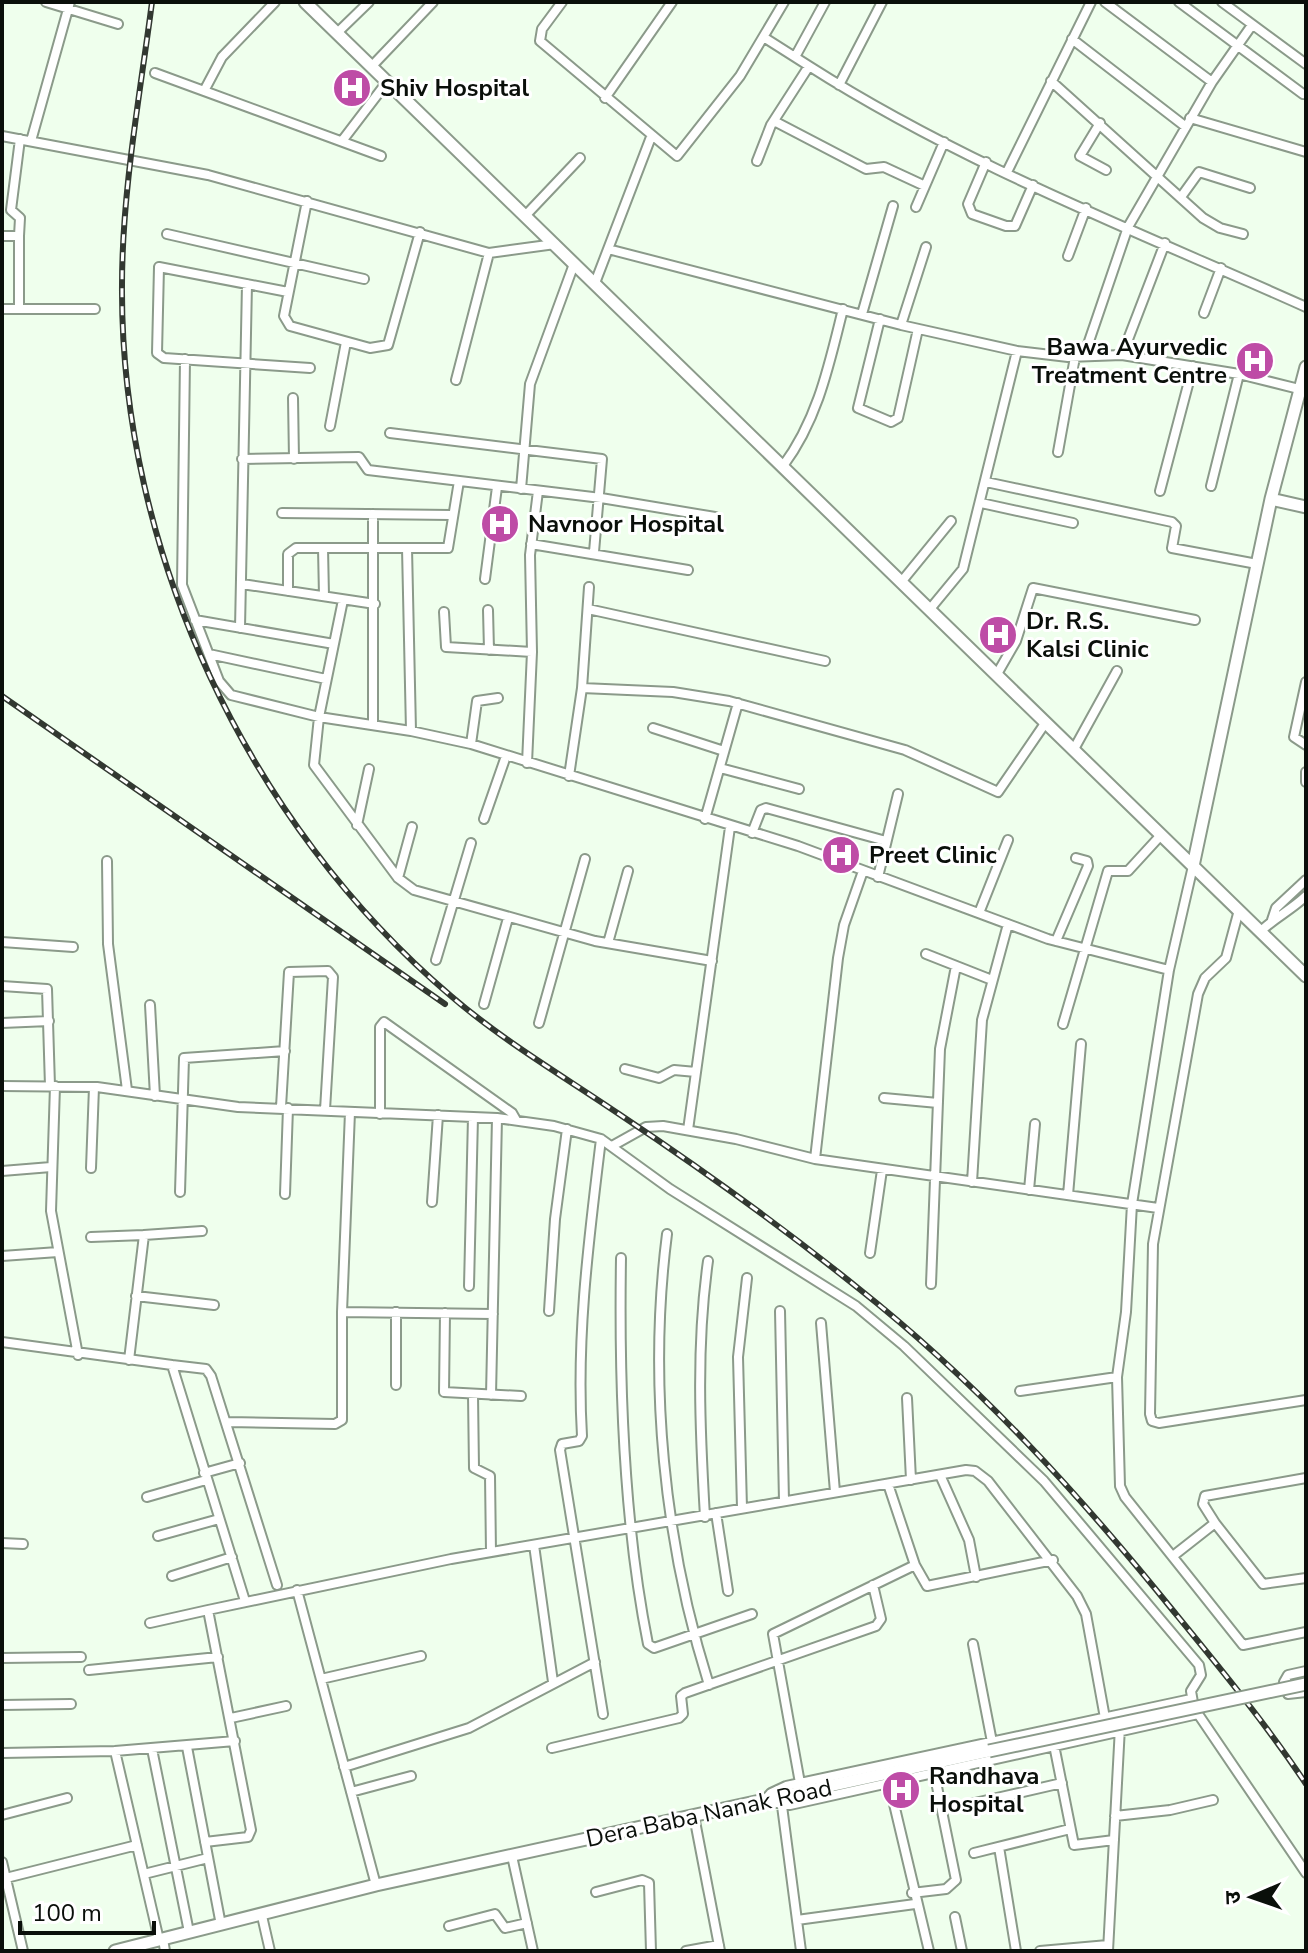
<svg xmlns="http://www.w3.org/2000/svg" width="1308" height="1953" font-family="'Nunito Sans','Noto Sans Devanagari',sans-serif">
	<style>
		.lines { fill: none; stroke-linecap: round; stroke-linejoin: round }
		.street-casing { stroke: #8b9a8a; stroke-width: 12 }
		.secondary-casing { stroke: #8b9a8a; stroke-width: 15 }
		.street { stroke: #fff; stroke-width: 8 }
		.secondary { stroke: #fff; stroke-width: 11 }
		.rail-casing { stroke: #323831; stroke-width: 6 }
		.rail { stroke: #fff; stroke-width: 3; stroke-dasharray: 9; stroke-linecap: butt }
		.secondary-bridge-casing { stroke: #8b9a8a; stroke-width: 15; stroke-linecap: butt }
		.secondary-bridge { stroke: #fff; stroke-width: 11 }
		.labels { text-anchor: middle; stroke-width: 6; stroke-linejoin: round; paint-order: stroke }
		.poi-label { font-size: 24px; font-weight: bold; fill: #0a0f0a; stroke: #fff; text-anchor: start }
		.street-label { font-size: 24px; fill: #0a0f0a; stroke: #fff }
	</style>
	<rect width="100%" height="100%" fill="#efffed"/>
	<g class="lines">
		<defs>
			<path id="street" d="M46,2L118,24
				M562,2L542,29L540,41L677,156L740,76L784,2
				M1105,2L1212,82
				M1179,2L1303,94
				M1222,2L1306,64
				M337,33L369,2
				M1072,39L1186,127
				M795,57L825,2
				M372,66L433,2
				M809,66C964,165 1139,232 1306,307
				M155,73L381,156
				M1051,81L1203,218L1220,228L1243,234
				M839,85L882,2
				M204,91L222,57L275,2
				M605,98L672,2
				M1190,118L1306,152
				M774,121L866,169L884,167L925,186
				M1100,123L1080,156L1106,170
				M2,136L208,175L489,253L555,244
				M31,141L70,2
				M342,141L387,82
				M757,161L771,125L809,66L765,38
				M986,162L968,204L972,214L1006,226H1015L1033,185
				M1007,172L1091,2
				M1181,197L1199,172L1250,188
				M307,201L284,316L290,326L370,348L388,345L420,232
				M916,207L944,142
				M525,216L580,158
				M167,234L364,279
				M2,236H19V309H95
				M19,236L20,218L11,210L20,139
				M608,249L901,325L1017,351L1068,357L1122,355L1239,374L1299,389
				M1068,256L1086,208
				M595,283L651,137
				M288,292L159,267L157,353L164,358L310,368
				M2,309H19
				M1204,313L1221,268
				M862,314L893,206
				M880,319L858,408L891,422L898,418L918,329
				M901,325L926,247
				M1122,355L1165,243
				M1084,356L1128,227L1212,82L1252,25
				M185,359L182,585L219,681L231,695L319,717L411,731L471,744L798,846L1048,939L1169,970
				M456,380L489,253
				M293,398L294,459
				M330,426L346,342
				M390,433L602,459L594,552
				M1058,452L1075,357
				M242,459L359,457L368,470L601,498L715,517
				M783,466C818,419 829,365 843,309
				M986,482L1172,522L1176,526L1172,548L1257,564
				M1211,486L1239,374
				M521,489L530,384L574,264
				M1160,491L1193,366
				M981,503L1073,523
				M282,513L451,515
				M531,544L688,570
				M323,548L324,596
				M407,548L411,731
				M485,579L497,487
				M902,581L951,521
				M242,584L375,604
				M288,591V554L296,548H448L459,481
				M343,600L319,717L314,765L398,878L414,890L595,941L712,961
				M588,609L825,661
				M930,609L963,569L1017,351
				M488,610L489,650
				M444,612L446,647L532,652
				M195,620L334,644
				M240,628L247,284
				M209,654L326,679
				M997,674L1016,641L1033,588L1195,620
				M1306,682L1294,737L1306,745
				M582,688L673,692L729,701L905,750L998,792L1046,722
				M373,725V514
				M653,728L724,751
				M471,744L477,701L498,698
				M1074,749L1117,671
				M527,763L532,652L530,555L538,491
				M720,768L799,789
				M1306,772V782
				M569,776L582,688L589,587
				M484,819L506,756
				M705,819L738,703
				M357,825L369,769
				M752,833L761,810L766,808L886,841
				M107,861L108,944L127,1090
				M1193,866L1169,970L1132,1204L1126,1312L1117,1377L1120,1486L1125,1497L1243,1645L1306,1632
				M878,877L898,794
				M398,878L412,827
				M1239,910L1226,958L1205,978L1198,994L1153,1244L1150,1414L1152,1421L1159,1423L1306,1400
				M979,913L1008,840
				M1272,920L1276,908L1306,880
				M1260,932C1274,918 1290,911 1306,896
				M1056,941L1088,866L1087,861L1076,858
				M2,942L73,947
				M608,943L628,871
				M926,954L992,980
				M436,960L471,843
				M2,986L47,989L50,1086
				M484,1004L508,918
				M150,1005L155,1096
				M2,1023L49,1021
				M539,1023L585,859
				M1063,1024L1108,871H1128L1161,835
				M625,1069L659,1078L674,1070L696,1072
				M2,1086L97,1087L238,1107L497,1118L554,1126L601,1139L670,1189L856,1306L904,1346L1044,1481L1199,1665L1201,1675L1191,1691L1194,1708L1306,1873
				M55,1086L51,1211L78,1355
				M884,1098L938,1103
				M281,1107L289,972L328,971L333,977L325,1110
				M380,1114V1027L384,1022L512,1113L516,1120
				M688,1130L730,827
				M601,1139C589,1238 576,1336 582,1436L579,1441L562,1444L560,1450L603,1714
				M612,1146L646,1127L663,1126L736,1139L815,1159L1158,1208
				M815,1159L838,958L844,925L863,871
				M91,1168L94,1087
				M2,1171L51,1167
				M972,1182L982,1020L1008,924
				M1029,1190L1035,1124
				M180,1192L184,1058L285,1051
				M285,1194L288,1108
				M1068,1195L1081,1044
				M432,1202L438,1115
				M667,1234C648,1382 664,1542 709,1685
				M91,1237L144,1235
				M870,1253L882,1170
				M2,1256L58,1252
				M621,1258C619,1380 624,1525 648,1644L654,1648L752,1614
				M931,1284L940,1049L956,966
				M469,1286L473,1117
				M136,1296L214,1305
				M549,1311L555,1219L567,1129
				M780,1311L784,1501
				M342,1312L493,1314
				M396,1312V1385
				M445,1313L444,1392L521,1396
				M821,1323L835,1492
				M2,1342L172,1365L245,1601
				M129,1360L144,1235L202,1231
				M172,1365L206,1369L211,1376L277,1585
				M1020,1391L1117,1377
				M473,1395L474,1468L490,1476L491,1552
				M491,1395L497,1118
				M907,1398L911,1480
				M227,1422L335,1424L342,1420V1312L350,1112
				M204,1473L240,1463
				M940,1475L969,1540L976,1577
				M888,1484L915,1565L927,1586L1053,1560
				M147,1497L206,1480
				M742,1508L738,1357L747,1278
				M716,1513L728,1591
				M705,1517C700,1431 696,1346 708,1261
				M1215,1523L1263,1584L1306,1578
				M158,1536L219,1519
				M2,1543L23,1544
				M534,1545L553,1682
				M1173,1556L1215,1523L1203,1504L1205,1496L1306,1478
				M172,1576L232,1557
				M297,1590L376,1885
				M150,1623L208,1610
				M973,1644L992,1742
				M2,1658L81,1657
				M89,1670L218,1657
				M1306,1671L1288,1675L1284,1682L1288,1694L1306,1692
				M321,1679L421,1656
				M1191,1699L786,1786L771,1793L764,1801L790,1805L1198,1714
				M2,1705L71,1704
				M231,1718L286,1706
				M1054,1745L1074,1845L1114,1840
				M187,1747L221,1925
				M552,1748L679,1718L683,1714L681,1696L685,1693L876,1626L881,1619L873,1585
				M152,1749L189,1932
				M115,1751L159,1940
				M2,1753L115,1751L235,1741
				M344,1767L469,1728L595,1662
				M800,1783L773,1634L915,1565
				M889,1783L929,1951
				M351,1792L411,1776
				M966,1805L1062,1783
				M782,1806L801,1951
				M2,1815L67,1798
				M694,1816L720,1951
				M1115,1816L1170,1810L1213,1800
				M205,1842L248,1837L251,1830L208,1610L451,1559L966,1470L975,1471L988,1481L1077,1596L1086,1614L1105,1718
				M999,1847L1016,1951
				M974,1853L1070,1829
				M512,1856L533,1951
				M2,1862L23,1951
				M144,1874L208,1858
				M6,1878L137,1845
				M596,1892L642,1880L649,1883L651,1951
				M912,1893L946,1889L956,1880L934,1772
				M262,1916L270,1951
				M955,1917L962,1951
				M797,1920L915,1904
				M449,1926L495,1914L505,1928L527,1923
				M163,1939L165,1951
				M686,1951L719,1945
				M1040,1951L1108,1945
				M1108,1951L1120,1727"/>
			<path id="secondary" d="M305,2L1306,976
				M1271,499L1306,507
				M1193,866L1271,499L1306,367
				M115,1951L376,1885L989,1751"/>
		</defs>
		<use href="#street" class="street-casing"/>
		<use href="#secondary" class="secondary-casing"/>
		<use href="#street" class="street"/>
		<use href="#secondary" class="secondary"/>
		<defs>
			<path id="rail" d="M152,2C140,95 122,191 122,285C120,552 248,823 451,996C502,1040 563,1076 619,1114C700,1168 781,1226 858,1288C978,1383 1079,1494 1175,1613C1220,1668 1266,1724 1306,1784
				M2,696L445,1004"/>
		</defs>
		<use href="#rail" class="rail-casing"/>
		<use href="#rail" class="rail"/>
		<defs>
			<path id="secondary-bridge" d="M989,1751L1306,1684"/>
		</defs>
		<use href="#secondary-bridge" class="secondary-bridge-casing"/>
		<use href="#secondary-bridge" class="secondary-bridge"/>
	</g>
	<defs>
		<symbol id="hospital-disc" viewBox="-11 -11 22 22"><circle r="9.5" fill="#be4ca6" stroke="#fff"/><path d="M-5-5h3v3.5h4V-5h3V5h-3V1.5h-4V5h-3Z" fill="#fff"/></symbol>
	</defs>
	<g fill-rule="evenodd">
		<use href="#hospital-disc" x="330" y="66" width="44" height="44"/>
		<use href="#hospital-disc" x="1233" y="339" width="44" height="44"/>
		<use href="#hospital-disc" x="478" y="502" width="44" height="44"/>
		<use href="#hospital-disc" x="976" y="613" width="44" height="44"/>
		<use href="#hospital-disc" x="819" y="833" width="44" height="44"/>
		<use href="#hospital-disc" x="879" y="1768" width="44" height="44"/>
	</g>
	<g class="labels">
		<g class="poi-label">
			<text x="380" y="96">Shiv Hospital</text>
			<text x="1227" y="355" text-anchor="end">Bawa Ayurvedic<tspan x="1227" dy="28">Treatment Centre</tspan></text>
			<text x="528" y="532">Navnoor Hospital</text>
			<text x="1026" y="629">Dr. R.S.<tspan x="1026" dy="28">Kalsi Clinic</tspan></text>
			<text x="869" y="863">Preet Clinic</text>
			<text x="929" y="1784">Randhava<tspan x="929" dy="28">Hospital</tspan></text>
		</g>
		<g class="street-label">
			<text transform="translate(709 1813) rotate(-12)" y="8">Dera Baba Nanak Road</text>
		</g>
	</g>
	<rect width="1308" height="1953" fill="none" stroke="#0a0f0a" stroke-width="8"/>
	<g transform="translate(1252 1897) rotate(268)" stroke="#ffffff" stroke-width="6" paint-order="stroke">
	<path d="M0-6L14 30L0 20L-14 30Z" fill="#0a0f0a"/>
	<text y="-12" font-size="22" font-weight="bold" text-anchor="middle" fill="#0a0f0a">उ</text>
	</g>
	<path d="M20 1921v12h134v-12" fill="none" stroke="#0a0f0a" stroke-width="4"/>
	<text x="32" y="1921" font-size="24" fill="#0a0f0a" stroke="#ffffff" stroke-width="6" paint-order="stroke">100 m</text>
</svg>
